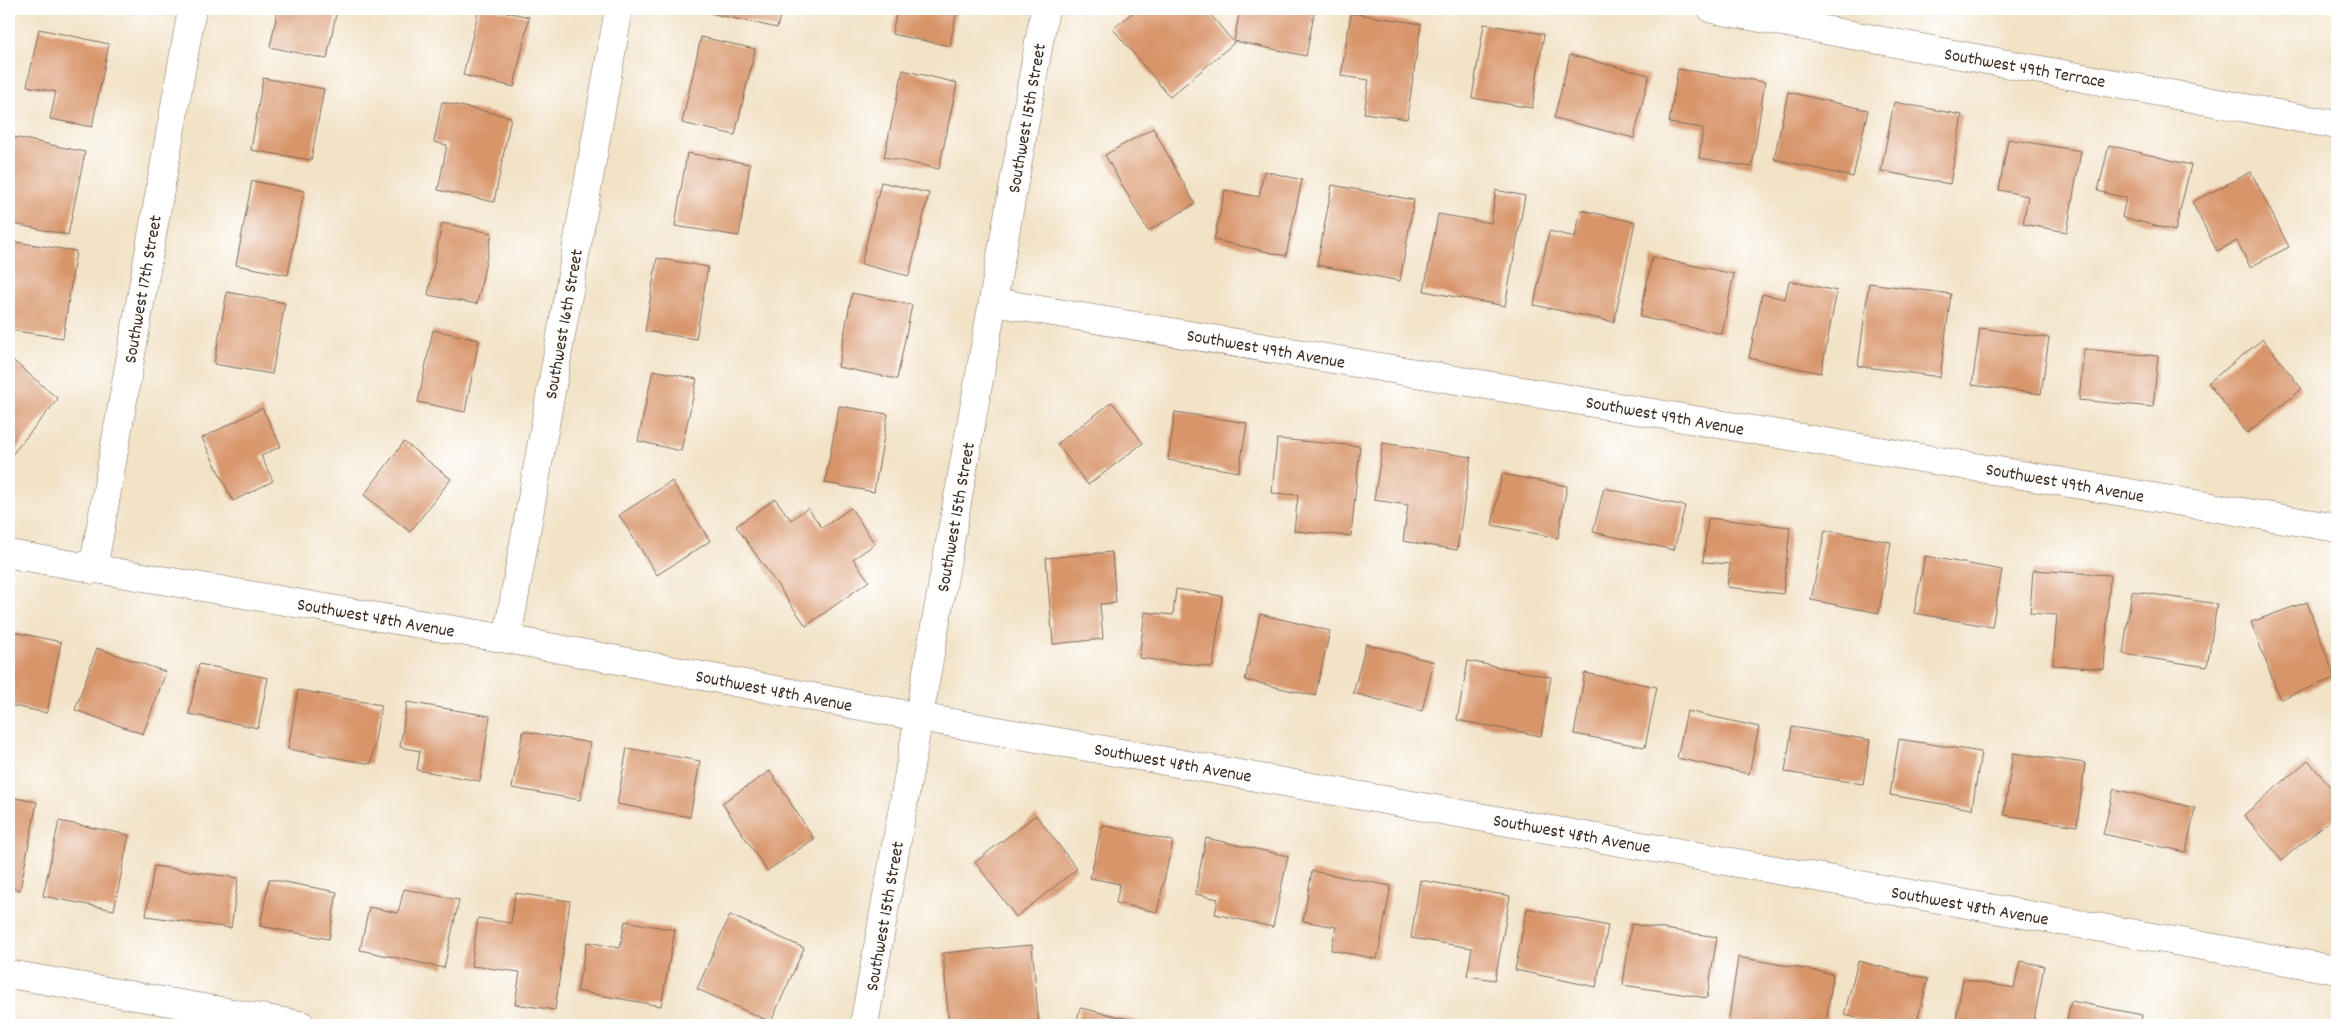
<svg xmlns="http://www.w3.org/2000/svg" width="2346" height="1034" font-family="Dekko,sans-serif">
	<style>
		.building { fill: #d8956a }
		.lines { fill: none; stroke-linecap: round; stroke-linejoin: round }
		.street-casing { stroke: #7b6a59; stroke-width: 29 }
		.street { stroke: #fff; stroke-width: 28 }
		.labels { text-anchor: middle; stroke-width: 4; stroke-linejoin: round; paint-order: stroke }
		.street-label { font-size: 18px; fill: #3b2a1e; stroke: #fff }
	</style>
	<rect width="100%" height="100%" fill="#fff"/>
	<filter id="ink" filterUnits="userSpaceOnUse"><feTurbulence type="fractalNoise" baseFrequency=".02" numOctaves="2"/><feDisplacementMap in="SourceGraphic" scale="10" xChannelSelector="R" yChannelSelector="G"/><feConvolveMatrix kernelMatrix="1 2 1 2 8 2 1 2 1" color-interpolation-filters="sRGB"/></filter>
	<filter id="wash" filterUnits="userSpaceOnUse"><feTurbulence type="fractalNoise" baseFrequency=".0096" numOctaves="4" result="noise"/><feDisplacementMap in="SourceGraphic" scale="20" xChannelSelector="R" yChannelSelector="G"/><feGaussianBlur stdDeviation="1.12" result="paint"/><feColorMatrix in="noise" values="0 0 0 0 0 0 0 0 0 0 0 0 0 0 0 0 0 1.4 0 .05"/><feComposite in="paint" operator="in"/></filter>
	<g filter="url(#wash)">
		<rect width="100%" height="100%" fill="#f2e2c6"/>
		<g id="blocks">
			<path class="building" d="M278,9H337L327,59L270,47Z
				M479,9H493L529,17L514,87L463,75Z
				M707,9H782L777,28L706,12Z
				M897,9H957L950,46L892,34Z
				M1137,9H1206L1234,43L1170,97L1113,29Z
				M1240,9H1315L1306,56L1234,41Z
				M1351,13L1421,24L1407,119L1364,113L1369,80L1341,76Z
				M1484,24L1544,34L1532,108L1472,98Z
				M39,29L109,44L92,127L50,119L56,92L27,86Z
				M701,37L755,49L735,135L682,123Z
				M1570,55L1649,75L1634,138L1554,118Z
				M1678,69L1765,82L1752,167L1699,158L1703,128L1669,123Z
				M903,70L957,83L939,169L884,157Z
				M263,78L324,89L311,160L251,150Z
				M1788,92L1868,110L1853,177L1774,159Z
				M442,102L511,117L494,202L438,190L447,145L434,142Z
				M1894,102L1962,115L1950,184L1881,171Z
				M1153,128L1195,204L1148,231L1105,155Z
				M9,136L85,152L68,235L9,223Z
				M2008,139L2081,151L2067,232L2023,224L2028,196L1999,190Z
				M2109,145L2191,165L2175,231L2122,217L2126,198L2098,191Z
				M687,153L750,164L739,236L675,226Z
				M1264,171L1302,180L1286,256L1214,240L1225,190L1259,197Z
				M2251,172L2289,247L2250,267L2237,241L2217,251L2192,202Z
				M252,181L304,191L288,275L236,265Z
				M881,182L929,193L909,276L861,264Z
				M1332,185L1414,200L1400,281L1317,265Z
				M1496,190L1525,196L1505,306L1424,291L1438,214L1491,223Z
				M1581,210L1635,222L1614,322L1534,305L1549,231L1575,237Z
				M442,223L492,233L477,304L428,295Z
				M9,241L76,251L63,338L9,330Z
				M1652,257L1734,274L1722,334L1640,317Z
				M657,258L708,267L696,339L645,331Z
				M1789,281L1837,291L1821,373L1749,358L1762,294L1785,299Z
				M1869,283L1951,294L1940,377L1858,366Z
				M227,292L285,303L272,374L214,364Z
				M852,293L912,305L897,379L838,367Z
				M1980,328L2049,338L2041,394L1972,385Z
				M433,330L479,340L465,412L418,402Z
				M2263,339L2302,389L2247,433L2208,383Z
				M2084,349L2158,356L2153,407L2079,400Z
				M9,357L58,399L9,458Z
				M653,370L697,379L681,451L638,441Z
				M1112,402L1143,443L1088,485L1057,444Z
				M839,406L888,414L874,492L825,483Z
				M262,408L281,446L261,456L273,481L233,501L202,438Z
				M1175,412L1247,423L1239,472L1168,460Z
				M1277,439L1360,446L1351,536L1294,531L1298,495L1272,493Z
				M404,442L451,479L410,532L364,495Z
				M1383,443L1471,457L1457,550L1403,541L1408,505L1374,500Z
				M1502,474L1567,486L1558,538L1492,525Z
				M672,481L710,541L657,575L619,515Z
				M1604,488L1685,506L1674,550L1593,532Z
				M775,499L791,520L808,508L822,528L851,508L875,544L853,559L869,581L806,626L736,526Z
				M1708,518L1790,527L1783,594L1727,587L1730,564L1703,562Z
				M1825,530L1891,542L1879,613L1811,600Z
				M1112,552L1116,603L1100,604L1103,639L1053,644L1046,558Z
				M1925,556L2002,570L1992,627L1914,613Z
				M2033,570L2110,575L2104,669L2053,665L2057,615L2030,613Z
				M1176,589L1222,596L1213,667L1139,658L1145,612L1173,615Z
				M2132,591L2217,604L2207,667L2123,654Z
				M2307,602L2335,678L2280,699L2251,622Z
				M1260,614L1330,631L1315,696L1245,680Z
				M9,631L61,642L47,713L9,705Z
				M1366,644L1434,662L1422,711L1353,693Z
				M97,648L166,672L143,734L75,710Z
				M1468,661L1551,677L1541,736L1457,720Z
				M199,664L268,678L258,728L189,714Z
				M1585,673L1657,687L1645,747L1574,734Z
				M298,690L381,705L371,764L288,749Z
				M407,702L490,716L480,781L417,770L420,751L400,747Z
				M1687,711L1759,727L1749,774L1677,758Z
				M1792,727L1870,740L1863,784L1785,772Z
				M523,731L590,743L580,800L512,788Z
				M1899,739L1981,752L1972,809L1890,795Z
				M627,748L700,761L690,817L617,804Z
				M2013,753L2085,763L2077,826L2004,815Z
				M2308,760L2337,795V814L2282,860L2244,815Z
				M770,771L814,839L767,871L722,803Z
				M2114,789L2195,808L2186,852L2103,834Z
				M9,797L37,802L20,890L9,888Z
				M1036,815L1077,869L1016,917L975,862Z
				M59,821L129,835L114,910L43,896Z
				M1102,825L1173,841L1157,912L1116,903L1120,884L1090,878Z
				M1206,838L1288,856L1273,927L1215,914L1218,899L1195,894Z
				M154,866L238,878L231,928L146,916Z
				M1312,871L1391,886L1377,959L1331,950L1336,927L1303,921Z
				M269,879L337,892L329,939L260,926Z
				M1420,880L1510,896L1495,980L1467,976L1472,948L1411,938Z
				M404,889L459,900L444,968L360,950L369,907L398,913Z
				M515,893L570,901L555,1010L515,1004L520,972L471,966L478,918L511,923Z
				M1527,908L1608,926L1596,987L1515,970Z
				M730,915L804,948L771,1022L697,989Z
				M625,921L675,930L661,1006L577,991L587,942L620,948Z
				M1631,924L1717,937L1707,998L1623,985Z
				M1032,945L1039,1025H949L943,953Z
				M1738,957L1833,974L1826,1025H1728Z
				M1858,961L1928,979L1916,1025H1886L1844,1015Z
				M2020,961L2044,966L2033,1025H1955L1963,979L2014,988Z
				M2071,1001L2142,1015L2140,1025H2066Z
				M1080,1008L1153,1024V1025H1076Z"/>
		</g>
	</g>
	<g filter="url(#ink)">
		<use href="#blocks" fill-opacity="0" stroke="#7b6a59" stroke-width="1"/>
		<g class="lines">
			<defs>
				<path id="street" d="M1712,9L2337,125
					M993,302L2337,528
					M9,554L507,639L919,717L2337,970
					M93,570L192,9
					M507,639L619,9
					M9,974L301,1025
					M864,1025L1045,9"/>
			</defs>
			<use href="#street" class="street-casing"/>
			<use href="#street" class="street"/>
		</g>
	</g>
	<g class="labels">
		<g class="street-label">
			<text transform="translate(2025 67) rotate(10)" y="6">Southwest 49th Terrace</text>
			<text transform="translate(1026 118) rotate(-80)" y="6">Southwest 15th Street</text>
			<text transform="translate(142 289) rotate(-80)" y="6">Southwest 17th Street</text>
			<text transform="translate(563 324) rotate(-80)" y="6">Southwest 16th Street</text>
			<text transform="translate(1266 348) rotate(10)" y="6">Southwest 49th Avenue</text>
			<text transform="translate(1665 415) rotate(10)" y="6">Southwest 49th Avenue</text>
			<text transform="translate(2065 482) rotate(10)" y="6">Southwest 49th Avenue</text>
			<text transform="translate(955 517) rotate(-80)" y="6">Southwest 15th Street</text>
			<text transform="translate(376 617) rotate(10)" y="6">Southwest 48th Avenue</text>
			<text transform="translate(774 690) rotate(11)" y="6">Southwest 48th Avenue</text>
			<text transform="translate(1173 762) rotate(10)" y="6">Southwest 48th Avenue</text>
			<text transform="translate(1572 833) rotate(10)" y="6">Southwest 48th Avenue</text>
			<text transform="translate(1970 905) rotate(10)" y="6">Southwest 48th Avenue</text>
			<text transform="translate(884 916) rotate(-80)" y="6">Southwest 15th Street</text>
		</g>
	</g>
	<rect width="2346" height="1034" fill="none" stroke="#fff" stroke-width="30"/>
</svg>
